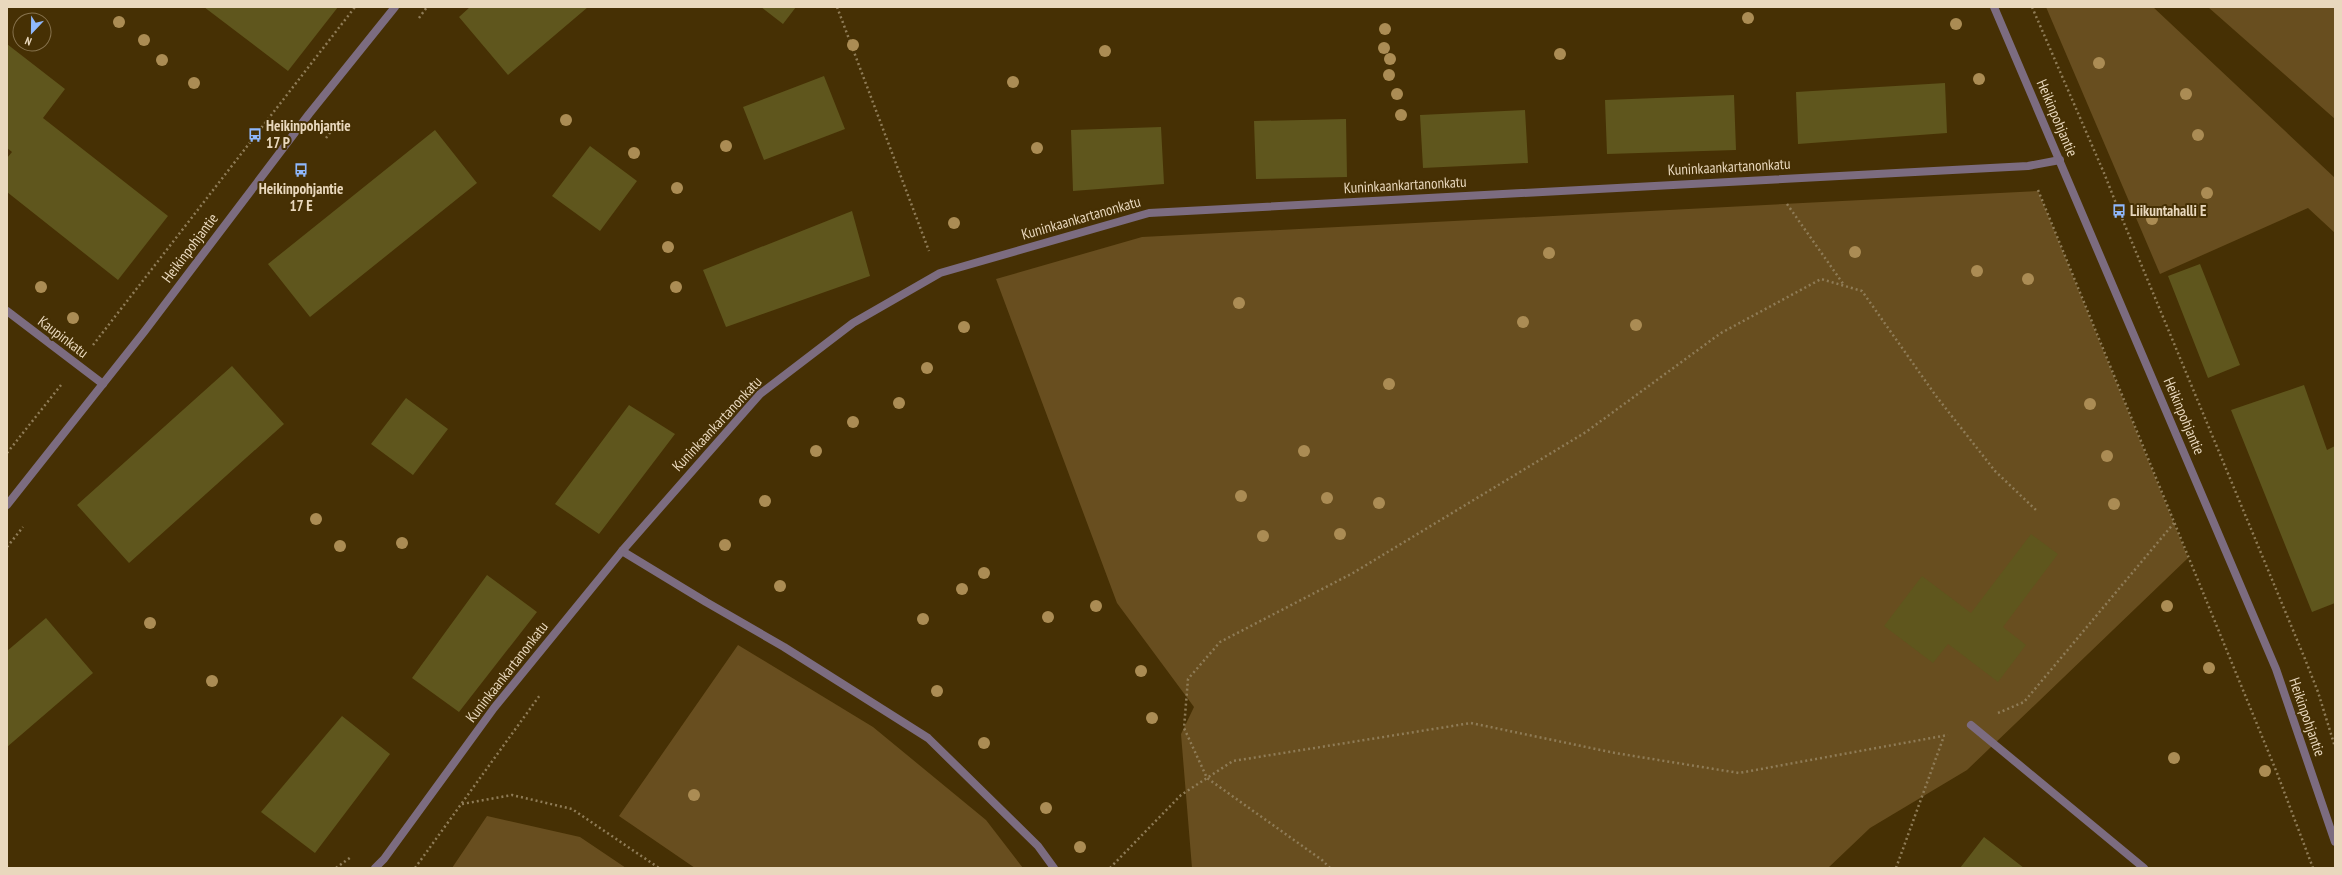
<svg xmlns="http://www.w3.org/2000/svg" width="2342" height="875" font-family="'PT Sans Narrow',sans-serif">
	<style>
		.green { fill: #684e1f }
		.building { fill: #5f561d }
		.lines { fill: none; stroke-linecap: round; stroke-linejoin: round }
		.path { stroke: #8f7c57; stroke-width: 2.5; stroke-dasharray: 2 3; stroke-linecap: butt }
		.service { stroke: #7c6c80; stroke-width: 8 }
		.minor { stroke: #7c6c80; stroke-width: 8 }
		.tertiary { stroke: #7c6c80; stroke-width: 8 }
		.tree { fill: #ab8c54 }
		.labels { text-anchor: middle; stroke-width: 4; stroke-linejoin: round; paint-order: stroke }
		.street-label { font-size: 15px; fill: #e9d8bd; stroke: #463004 }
		.poi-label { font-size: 15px; font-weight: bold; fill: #e9d8bd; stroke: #463004; text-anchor: start }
	</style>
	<rect width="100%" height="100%" fill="#463004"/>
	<path class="green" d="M2046,7H2153L2335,178V233L2308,208L2160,274Z
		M2208,7H2335V119Z
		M2038,191L2188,558L1967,770L1870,828L1828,868H1192L1181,734L1194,707L1117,603L996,279L1142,237Z
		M738,645L873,727L986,820L1023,868H695L619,816Z
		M487,816L580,837L626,868H452Z"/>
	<path class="building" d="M204,7H338L288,71Z
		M470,7H588L508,75L459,17Z
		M761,7H796L783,24Z
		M7,44L65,89L43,118L168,216L118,280L7,192V158L12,152L7,148Z
		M824,76L845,129L764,160L743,107Z
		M1945,83L1947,133L1798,144L1796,92Z
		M1734,95L1736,150L1607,154L1605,100Z
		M1525,110L1528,163L1423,168L1420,115Z
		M1346,119L1347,177L1256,179L1254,121Z
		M1161,127L1164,184L1073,191L1071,130Z
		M435,130L477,183L310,317L268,264Z
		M590,146L637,181L600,231L552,196Z
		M852,211L870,276L726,327L703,270Z
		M2200,264L2240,365L2208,378L2168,276Z
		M232,366L284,424L129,563L77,505Z
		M2304,385L2327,450L2335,446V603L2312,612L2231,410Z
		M406,398L448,429L413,475L371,444Z
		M629,405L675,434L599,534L555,504Z
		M2031,534L2058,554L2003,627L2026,645L1998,682L1948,644L1933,663L1884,626L1922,576L1971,613Z
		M487,575L537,612L459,712L412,678Z
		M46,618L93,673L7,747V651Z
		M342,716L390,754L315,853L261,812Z
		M1984,837L2024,868H1960Z"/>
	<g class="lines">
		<path class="path" d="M837,7L929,251
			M2032,7L2104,173L2119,211L2305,659L2318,692L2335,747
			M419,18L427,7
			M326,138L335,126
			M2038,190L2277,773L2313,868
			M1787,204L1844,285
			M93,345L355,7
			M7,453L61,385
			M7,547L23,527
			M1998,713L2024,702L2174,523
			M462,804L512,795L572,809L659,868
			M336,868L351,857
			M415,868L540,695
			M1110,868L1181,795L1233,761L1471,723L1615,753L1739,773L1948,735
			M1330,868L1322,860L1207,778L1184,728L1188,679L1220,642L1353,573L1586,432L1721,333L1821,279L1862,291L1936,396L1995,471L2037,511
			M1896,868L1944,736"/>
		<path class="service" d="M622,551L706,602L784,647L928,738L1038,846L1054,868
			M1971,725L2144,868"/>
		<path class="minor" d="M7,311L103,384
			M375,868L384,859L494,708L622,551L760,394L853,323L940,273L1149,213L2028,166L2060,160"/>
		<path class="tertiary" d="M1994,7L2276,669L2335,842
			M7,505L144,332L309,114L395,7"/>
	</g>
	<g class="tree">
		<circle cx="1748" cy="18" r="6"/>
		<circle cx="119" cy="22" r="6"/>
		<circle cx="1956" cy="24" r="6"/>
		<circle cx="1385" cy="29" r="6"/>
		<circle cx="144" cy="40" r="6"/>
		<circle cx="853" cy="45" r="6"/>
		<circle cx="1384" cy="48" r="6"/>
		<circle cx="1105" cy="51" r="6"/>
		<circle cx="1560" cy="54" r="6"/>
		<circle cx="1390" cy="59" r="6"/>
		<circle cx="162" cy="60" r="6"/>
		<circle cx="2099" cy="63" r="6"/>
		<circle cx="1389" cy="75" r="6"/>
		<circle cx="1979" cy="79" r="6"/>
		<circle cx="1013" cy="82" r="6"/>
		<circle cx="194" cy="83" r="6"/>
		<circle cx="1397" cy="94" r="6"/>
		<circle cx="2186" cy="94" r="6"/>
		<circle cx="1401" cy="115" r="6"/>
		<circle cx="566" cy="120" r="6"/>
		<circle cx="2198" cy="135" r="6"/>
		<circle cx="726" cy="146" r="6"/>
		<circle cx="1037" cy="148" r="6"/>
		<circle cx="634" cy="153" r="6"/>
		<circle cx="677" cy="188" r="6"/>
		<circle cx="2207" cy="193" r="6"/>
		<circle cx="2152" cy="219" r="6"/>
		<circle cx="954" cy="223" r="6"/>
		<circle cx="668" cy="247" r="6"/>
		<circle cx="1855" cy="252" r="6"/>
		<circle cx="1549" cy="253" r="6"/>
		<circle cx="1977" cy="271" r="6"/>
		<circle cx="2028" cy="279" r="6"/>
		<circle cx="41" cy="287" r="6"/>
		<circle cx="676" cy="287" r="6"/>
		<circle cx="1239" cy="303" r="6"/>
		<circle cx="73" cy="318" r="6"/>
		<circle cx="1523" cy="322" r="6"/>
		<circle cx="1636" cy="325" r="6"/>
		<circle cx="964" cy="327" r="6"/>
		<circle cx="927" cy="368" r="6"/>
		<circle cx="1389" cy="384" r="6"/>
		<circle cx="899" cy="403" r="6"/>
		<circle cx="2090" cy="404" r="6"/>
		<circle cx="853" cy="422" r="6"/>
		<circle cx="816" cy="451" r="6"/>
		<circle cx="1304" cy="451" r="6"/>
		<circle cx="2107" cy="456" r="6"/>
		<circle cx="1241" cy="496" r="6"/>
		<circle cx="1327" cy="498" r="6"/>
		<circle cx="765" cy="501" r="6"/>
		<circle cx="1379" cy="503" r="6"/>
		<circle cx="2114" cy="504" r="6"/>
		<circle cx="316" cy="519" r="6"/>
		<circle cx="1340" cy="534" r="6"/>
		<circle cx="1263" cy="536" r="6"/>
		<circle cx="402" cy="543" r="6"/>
		<circle cx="725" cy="545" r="6"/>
		<circle cx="340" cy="546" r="6"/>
		<circle cx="984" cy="573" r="6"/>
		<circle cx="780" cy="586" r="6"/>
		<circle cx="962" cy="589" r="6"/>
		<circle cx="1096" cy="606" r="6"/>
		<circle cx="2167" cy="606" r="6"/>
		<circle cx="1048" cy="617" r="6"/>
		<circle cx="923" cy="619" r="6"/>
		<circle cx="150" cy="623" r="6"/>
		<circle cx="2209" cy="668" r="6"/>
		<circle cx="1141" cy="671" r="6"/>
		<circle cx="212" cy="681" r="6"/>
		<circle cx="937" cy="691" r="6"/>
		<circle cx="1152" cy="718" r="6"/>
		<circle cx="984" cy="743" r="6"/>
		<circle cx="2174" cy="758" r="6"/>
		<circle cx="2265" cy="771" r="6"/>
		<circle cx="694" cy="795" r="6"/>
		<circle cx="1046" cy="808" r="6"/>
		<circle cx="1080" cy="847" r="6"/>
	</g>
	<defs>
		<symbol id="bus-bare" viewBox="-9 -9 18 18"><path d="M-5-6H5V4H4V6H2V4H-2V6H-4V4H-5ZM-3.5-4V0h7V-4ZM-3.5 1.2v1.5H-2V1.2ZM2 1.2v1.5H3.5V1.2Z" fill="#8fb8fd" stroke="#463004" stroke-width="2.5" paint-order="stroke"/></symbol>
	</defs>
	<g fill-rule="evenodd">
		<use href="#bus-bare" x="245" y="125" width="20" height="20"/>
		<use href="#bus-bare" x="291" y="160" width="20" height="20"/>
		<use href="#bus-bare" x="2109" y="201" width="20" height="20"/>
	</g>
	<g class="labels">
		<g class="street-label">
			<text transform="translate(2057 118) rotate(67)" y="5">Heikinpohjantie</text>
			<text transform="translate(1729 167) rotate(-3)" y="5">Kuninkaankartanonkatu</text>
			<text transform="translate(1405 185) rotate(-3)" y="5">Kuninkaankartanonkatu</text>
			<text transform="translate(1081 218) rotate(-16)" y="5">Kuninkaankartanonkatu</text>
			<text transform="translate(190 248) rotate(-53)" y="5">Heikinpohjantie</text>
			<text transform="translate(63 337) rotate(37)" y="5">Kaupinkatu</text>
			<text transform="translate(2184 416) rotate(67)" y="5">Heikinpohjantie</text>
			<text transform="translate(717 424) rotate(-47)" y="5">Kuninkaankartanonkatu</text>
			<text transform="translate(507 672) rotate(-52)" y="5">Kuninkaankartanonkatu</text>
			<text transform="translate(2307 717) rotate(71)" y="5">Heikinpohjantie</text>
		</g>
		<g class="poi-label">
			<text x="266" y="131">Heikinpohjantie<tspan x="266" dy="17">17 P</tspan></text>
			<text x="301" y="194" text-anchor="middle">Heikinpohjantie<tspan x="301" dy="17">17 E</tspan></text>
			<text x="2130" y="216">Liikuntahalli E</text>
		</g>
	</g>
	<rect width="2342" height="875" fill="none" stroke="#e9d8bd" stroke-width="16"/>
	<g transform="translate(32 32) rotate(202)"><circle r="19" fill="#463004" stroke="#87734e"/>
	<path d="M0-3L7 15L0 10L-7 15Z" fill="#8fb8fd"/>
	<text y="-6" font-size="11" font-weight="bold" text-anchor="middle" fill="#e9d8bd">N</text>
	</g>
</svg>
